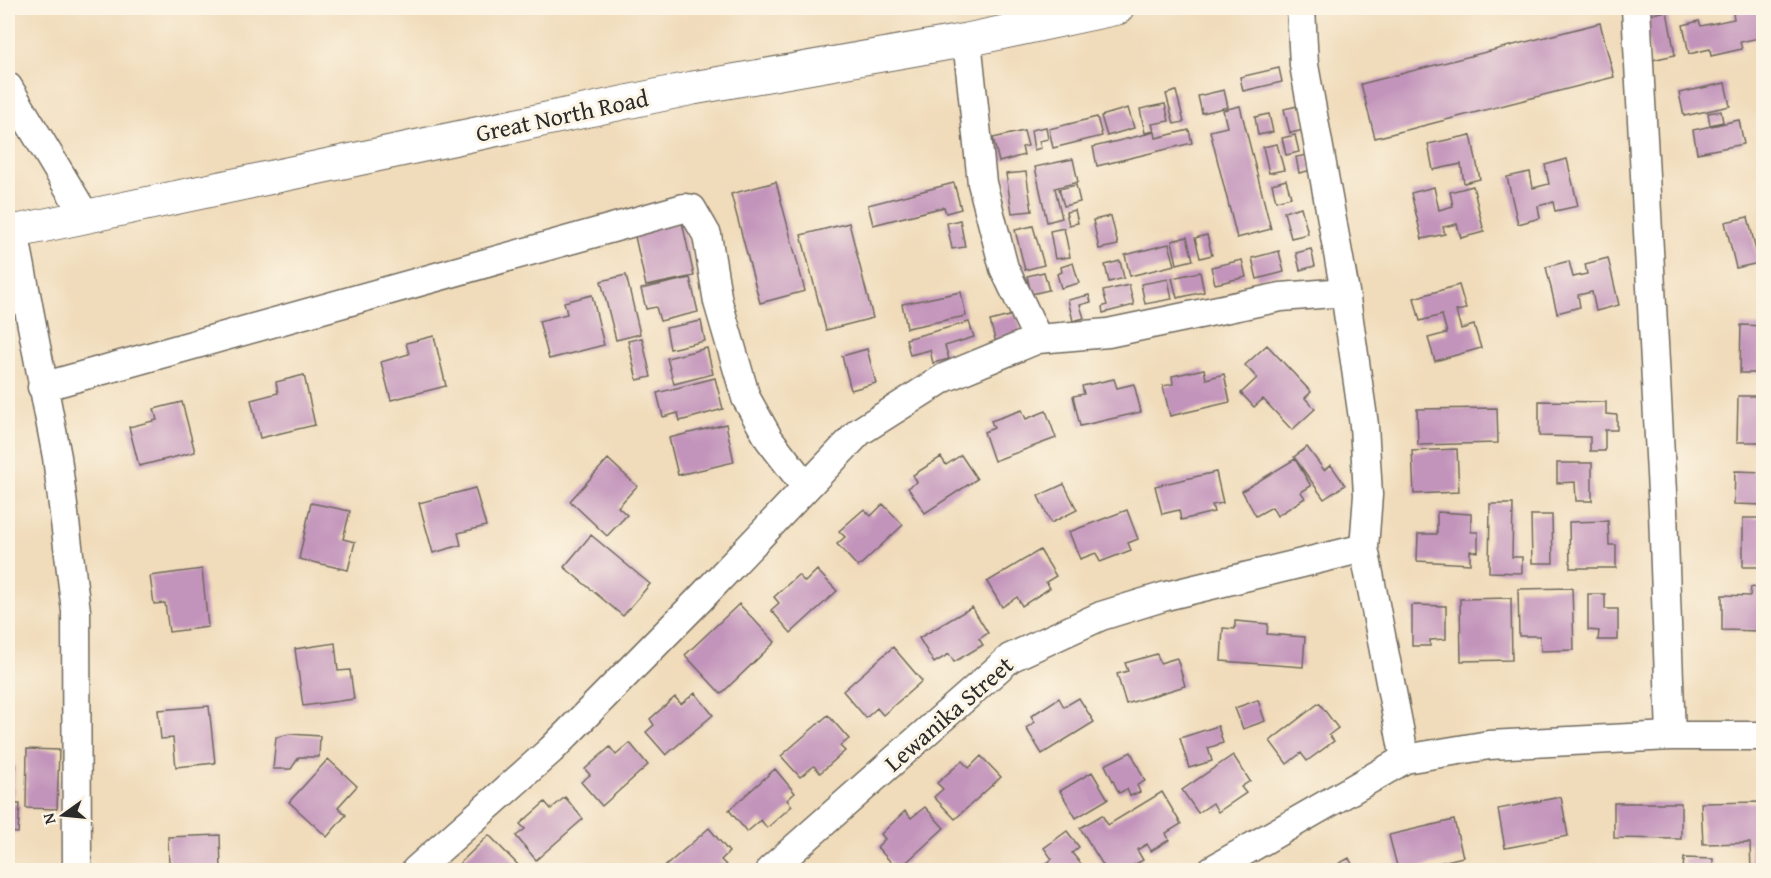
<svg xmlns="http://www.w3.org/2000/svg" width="1771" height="878" font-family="'Gentium Book Plus',serif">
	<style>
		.building { fill: #c394bb }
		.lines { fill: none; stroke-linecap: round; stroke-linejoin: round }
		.minor-casing { stroke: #70695d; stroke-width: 31 }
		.trunk-casing { stroke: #70695d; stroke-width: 35 }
		.minor { stroke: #fff; stroke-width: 28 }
		.trunk { stroke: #fff; stroke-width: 33 }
		.labels { text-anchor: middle; stroke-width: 6; stroke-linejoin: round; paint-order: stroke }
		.street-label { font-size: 24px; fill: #2b2b2b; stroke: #fcf5e5 }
	</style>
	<rect width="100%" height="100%" fill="#fcf5e5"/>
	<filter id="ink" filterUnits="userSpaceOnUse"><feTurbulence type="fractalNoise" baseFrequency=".0167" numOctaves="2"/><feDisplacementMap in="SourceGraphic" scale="12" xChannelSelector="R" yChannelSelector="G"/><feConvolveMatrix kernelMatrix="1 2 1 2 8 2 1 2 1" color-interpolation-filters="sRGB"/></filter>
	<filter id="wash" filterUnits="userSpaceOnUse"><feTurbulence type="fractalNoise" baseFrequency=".008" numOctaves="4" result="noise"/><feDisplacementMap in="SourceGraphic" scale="24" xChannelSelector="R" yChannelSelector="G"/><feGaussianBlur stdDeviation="1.35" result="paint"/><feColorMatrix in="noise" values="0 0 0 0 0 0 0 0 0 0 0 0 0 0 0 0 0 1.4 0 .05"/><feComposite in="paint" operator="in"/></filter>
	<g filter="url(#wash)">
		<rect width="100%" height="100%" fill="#f0dbba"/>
		<g id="blocks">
			<path class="building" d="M1764,8V37L1740,42L1742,49L1711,56L1710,49L1689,54L1683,25L1699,21L1701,26L1734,19L1733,13Z
				M1667,11L1675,55L1652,60L1643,16Z
				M1600,23L1614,77L1375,138L1361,84Z
				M1279,68L1282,82L1243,91L1240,77Z
				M1725,83L1730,106L1684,116L1679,93Z
				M1224,90L1228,107L1202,113L1198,96Z
				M1176,91L1184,122L1174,124L1166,94Z
				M1165,104L1169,121L1152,124L1154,131L1145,133L1140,109Z
				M1240,106L1271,229L1237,238L1210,131L1227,127L1223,110Z
				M1298,106L1304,130L1290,133L1284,109Z
				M1128,108L1134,128L1107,136L1101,116Z
				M1721,111L1723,122L1710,125L1708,113Z
				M1269,114L1273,132L1258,135L1255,117Z
				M1097,117L1102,136L1053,148L1049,129Z
				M1739,120L1744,144L1697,153L1693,130Z
				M1046,127L1048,139L1039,141L1041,148L1034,150L1031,130Z
				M1189,130L1192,143L1097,166L1093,147L1155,132L1156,138Z
				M1024,131L1028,146L1022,147L1024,155L999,162L993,138Z
				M1295,135L1299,152L1286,155L1282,138Z
				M1471,135L1480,179L1464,183L1461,164L1433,170L1428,144Z
				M1277,144L1284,170L1269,173L1263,147Z
				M1308,155L1312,170L1299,173L1296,157Z
				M1073,159L1078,182L1055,188L1062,218L1047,222L1035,167Z
				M1567,159L1578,206L1555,211L1553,202L1538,206L1540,218L1518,224L1507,177L1530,172L1533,188L1549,184L1545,165Z
				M1026,172L1032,211L1012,213L1006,174Z
				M1286,180L1291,197L1276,201L1272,184Z
				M776,182L805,291L760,303L731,194Z
				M954,183L961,209L946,213L944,207L873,225L868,205Z
				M1076,185L1080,202L1064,206L1059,189Z
				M1473,186L1484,232L1461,238L1457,224L1443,227L1445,234L1422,239L1411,193L1434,187L1439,210L1453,206L1450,192Z
				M1301,207L1308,234L1291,238L1284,212Z
				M1075,210L1078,223L1069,225L1066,212Z
				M1111,216L1118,245L1099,249L1093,220Z
				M1748,217L1759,263L1736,268L1725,222Z
				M960,220L965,247L952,249L947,223Z
				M682,222L694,276L646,286L634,232Z
				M849,223L873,318L826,330L801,235Z
				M1033,226L1044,265L1025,270L1015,230Z
				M1064,228L1070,257L1055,259L1050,231Z
				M1207,235L1212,255L1200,258L1195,238Z
				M1187,237L1193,260L1177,264L1172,241Z
				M1169,244L1175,265L1130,276L1125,255Z
				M1311,249L1315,266L1300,270L1296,253Z
				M1279,251L1284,272L1257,279L1252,258Z
				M1608,258L1619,305L1596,311L1592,292L1578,295L1580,307L1557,313L1546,267L1569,261L1573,277L1587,274L1585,264Z
				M1242,260L1246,277L1215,284L1211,267Z
				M1120,261L1124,278L1109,282L1105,265Z
				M1073,263L1079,283L1061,288L1057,274L1062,272L1061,267Z
				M1044,272L1049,290L1031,294L1027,276Z
				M1200,272L1204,292L1177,298L1172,278Z
				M626,275L640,334L616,340L601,281Z
				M690,278L698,312L660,321L656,307L646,309L641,289Z
				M1168,279L1172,299L1145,304L1141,284Z
				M1129,285L1134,305L1103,313L1102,307L1107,305L1103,291Z
				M1459,285L1466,309L1456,311L1461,329L1474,325L1481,348L1435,361L1428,338L1447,333L1442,315L1420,321L1414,298Z
				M961,292L966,316L907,328L902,304Z
				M592,295L604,345L549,359L539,321L567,314L564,302Z
				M1089,295L1091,302L1080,305L1084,318L1073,321L1068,300Z
				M1017,314L1022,336L996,343L990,321Z
				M701,321L705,341L670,349L666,328Z
				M969,322L974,337L945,346L949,359L933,363L930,350L910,355L906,339Z
				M1741,325L1764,326L1763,373H1740Z
				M434,336L446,386L391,400L381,362L409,354L406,343Z
				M642,338L651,377L637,380L628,341Z
				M1267,345L1311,392L1305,398L1315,409L1292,430L1263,399L1254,407L1241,393L1257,378L1245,365Z
				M707,348L713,374L674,384L667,358Z
				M867,349L876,383L851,390L842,356Z
				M1204,369L1206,379L1224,374L1230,402L1170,416L1163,386L1173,384L1172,376Z
				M304,375L315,425L260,438L251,400L278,393L276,382Z
				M715,378L723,409L680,421L678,413L663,417L657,393Z
				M1114,379L1117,388L1134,384L1141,412L1080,426L1073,396L1084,394L1082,386Z
				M1738,396H1764V442H1737Z
				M1539,401L1606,402V414L1617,415V430H1605V451H1590V437L1539,436Z
				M182,402L195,452L139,466L129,427L157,420L154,409Z
				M1497,408L1498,443L1418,445L1417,409Z
				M1022,410L1026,419L1046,411L1056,438L994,461L984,432L994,428L991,421Z
				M726,424L734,462L678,475L669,438Z
				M1307,447L1324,470L1331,465L1345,485L1324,499L1294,457Z
				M1457,449L1459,492L1414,494L1412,451Z
				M961,455L977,479L925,513L908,488L917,482L913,475L941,457L946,465Z
				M608,459L637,486L618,507L627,515L607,536L570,501Z
				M1295,459L1311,486L1301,492L1305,498L1277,516L1272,507L1256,516L1242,491Z
				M1557,463H1592V501H1576L1575,482L1557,483Z
				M1735,471L1764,472V505L1734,504Z
				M1216,472L1223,503L1212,505L1214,512L1181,520L1179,510L1162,514L1155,486Z
				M1064,484L1077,510L1051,523L1038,496Z
				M475,488L486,526L458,533L461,545L433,553L419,503Z
				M311,503L350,511L343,539L355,542L348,570L299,559Z
				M883,504L903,525L858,567L837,544L845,537L839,531L864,509L871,516Z
				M1490,504H1513L1512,557H1522V573L1489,572Z
				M1127,510L1138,539L1128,543L1131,550L1100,562L1096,553L1080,559L1069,532Z
				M1437,512L1471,514V532H1478V552L1470,551V564L1417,561L1418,534H1437Z
				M1531,515H1552L1553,563H1532Z
				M1743,518H1764V567H1743Z
				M1608,521L1609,545H1616V568H1570L1569,522Z
				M591,535L650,584L623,616L564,567Z
				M1040,550L1056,576L1046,582L1050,588L1022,606L1017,597L1002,607L987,582Z
				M202,569L208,627L169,632L165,603L154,604L150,576Z
				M817,570L837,591L791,633L771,610L779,603L774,597L798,575L805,582Z
				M1751,587L1761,588L1760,631L1722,630V595L1750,596Z
				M1572,588L1574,650L1541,651L1540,636H1519L1518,589Z
				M1588,594H1605V609H1618V640H1598L1599,631L1588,630Z
				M1511,598L1512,660L1461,661L1460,599Z
				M739,604L775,642L721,694L685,655Z
				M1412,605L1446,606V639L1430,640V646H1412Z
				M972,607L988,633L979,639L983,645L954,662L949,654L934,663L919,638Z
				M1235,621L1268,624L1267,634L1305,637L1303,667L1221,661L1223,628L1235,629Z
				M335,643L338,671L350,670L354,699L303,706L295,649Z
				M893,647L922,681L883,715L877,708L866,718L843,691Z
				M1157,654L1160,663L1177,658L1185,686L1126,704L1117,674L1128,671L1125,663Z
				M695,693L713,715L666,755L646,732L654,725L650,719L675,697L681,704Z
				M1059,698L1064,707L1079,698L1094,722L1042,754L1026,728L1035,722L1031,716Z
				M1258,700L1265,721L1243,729L1235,708Z
				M1319,703L1338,728L1329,735L1334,741L1307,761L1301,753L1287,764L1270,741Z
				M209,706L215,763L176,767L173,738L161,739L158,710Z
				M828,715L849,739L840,746L845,751L820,773L814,766L800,777L781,756Z
				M1218,726L1223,743L1208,748L1212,761L1189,768L1180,738Z
				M290,734L320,736L319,757H299L291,769H273L276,737Z
				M630,743L648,765L602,806L581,782L590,775L585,769L610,747L616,755Z
				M27,749L59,750L57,809L26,808Z
				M1131,752L1145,781L1137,785L1140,792L1130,796L1127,789L1119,793L1105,765Z
				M1233,755L1250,781L1241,787L1246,793L1218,812L1213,803L1198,813L1182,790Z
				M981,756L1001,777L955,819L934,797L943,789L937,783L962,761L969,768Z
				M328,759L357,786L338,807L346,815L327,837L289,802Z
				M8,765H15L13,804H20L18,833L8,832Z
				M775,769L795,793L787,800L792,806L767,828L761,820L747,832L729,810Z
				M1092,772L1108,799L1076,818L1060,791Z
				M1162,792L1181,824L1166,833L1169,840L1151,851L1147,844L1137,850L1143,860L1125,870H1106L1080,828L1102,815L1108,825Z
				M565,797L583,819L536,860L516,836L525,829L520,824L545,802L551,809Z
				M1561,797L1568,836L1505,848L1498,809Z
				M1764,802V870H1751L1750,843L1703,844L1701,803Z
				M1614,803H1681V839L1614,838Z
				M925,807L944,828L898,870L877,847L885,839L881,834L905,811L911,818Z
				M1454,820L1463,857L1409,870H1398L1389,835Z
				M709,828L729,852L721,860L726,865L719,870H661Z
				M1067,831L1079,847L1072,853L1086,870H1038L1052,859L1044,848Z
				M220,835L221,870H181V866H169L168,837Z
				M489,835L523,870H467L460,863Z
				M1349,858L1355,870H1327Z
				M1684,858L1713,859V870H1683Z"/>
		</g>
	</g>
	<g filter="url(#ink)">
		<use href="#blocks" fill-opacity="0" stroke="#70695d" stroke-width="1.5"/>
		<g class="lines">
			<defs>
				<path id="minor" d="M1301,8L1304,65L1345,292
					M1636,8L1663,511L1671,736
					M967,40L982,183L1004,268L1038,339
					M8,87L86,217
					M14,231L57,457L76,611L77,870
					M42,387L684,208L692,209L707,235L718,302L746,398L769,439L806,487
					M416,870L551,750L698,601L859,432L944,378L1038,339L1108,333L1281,297L1345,292L1364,425L1368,495L1364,548L1405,759
					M770,870L1010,658L1101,616L1166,596L1364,548
					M1212,870L1405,759L1489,745L1671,736H1764"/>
				<path id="trunk" d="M8,233L693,88L967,40L1117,8"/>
			</defs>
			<use href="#minor" class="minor-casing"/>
			<use href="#trunk" class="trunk-casing"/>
			<use href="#minor" class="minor"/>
			<use href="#trunk" class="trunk"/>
		</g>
	</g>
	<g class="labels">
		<g class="street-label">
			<text transform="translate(562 116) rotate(-12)" y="8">Great North Road</text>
			<text transform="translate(949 714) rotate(-41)" y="8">Lewanika Street</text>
		</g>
	</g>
	<rect width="1771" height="878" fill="none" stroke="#fcf5e5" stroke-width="30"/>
	<g transform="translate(63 815) rotate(255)" stroke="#fcf5e5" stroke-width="4.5" paint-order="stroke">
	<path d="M0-4.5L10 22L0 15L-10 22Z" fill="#2b2b2b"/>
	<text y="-9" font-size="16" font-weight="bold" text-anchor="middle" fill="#2b2b2b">N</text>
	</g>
</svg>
